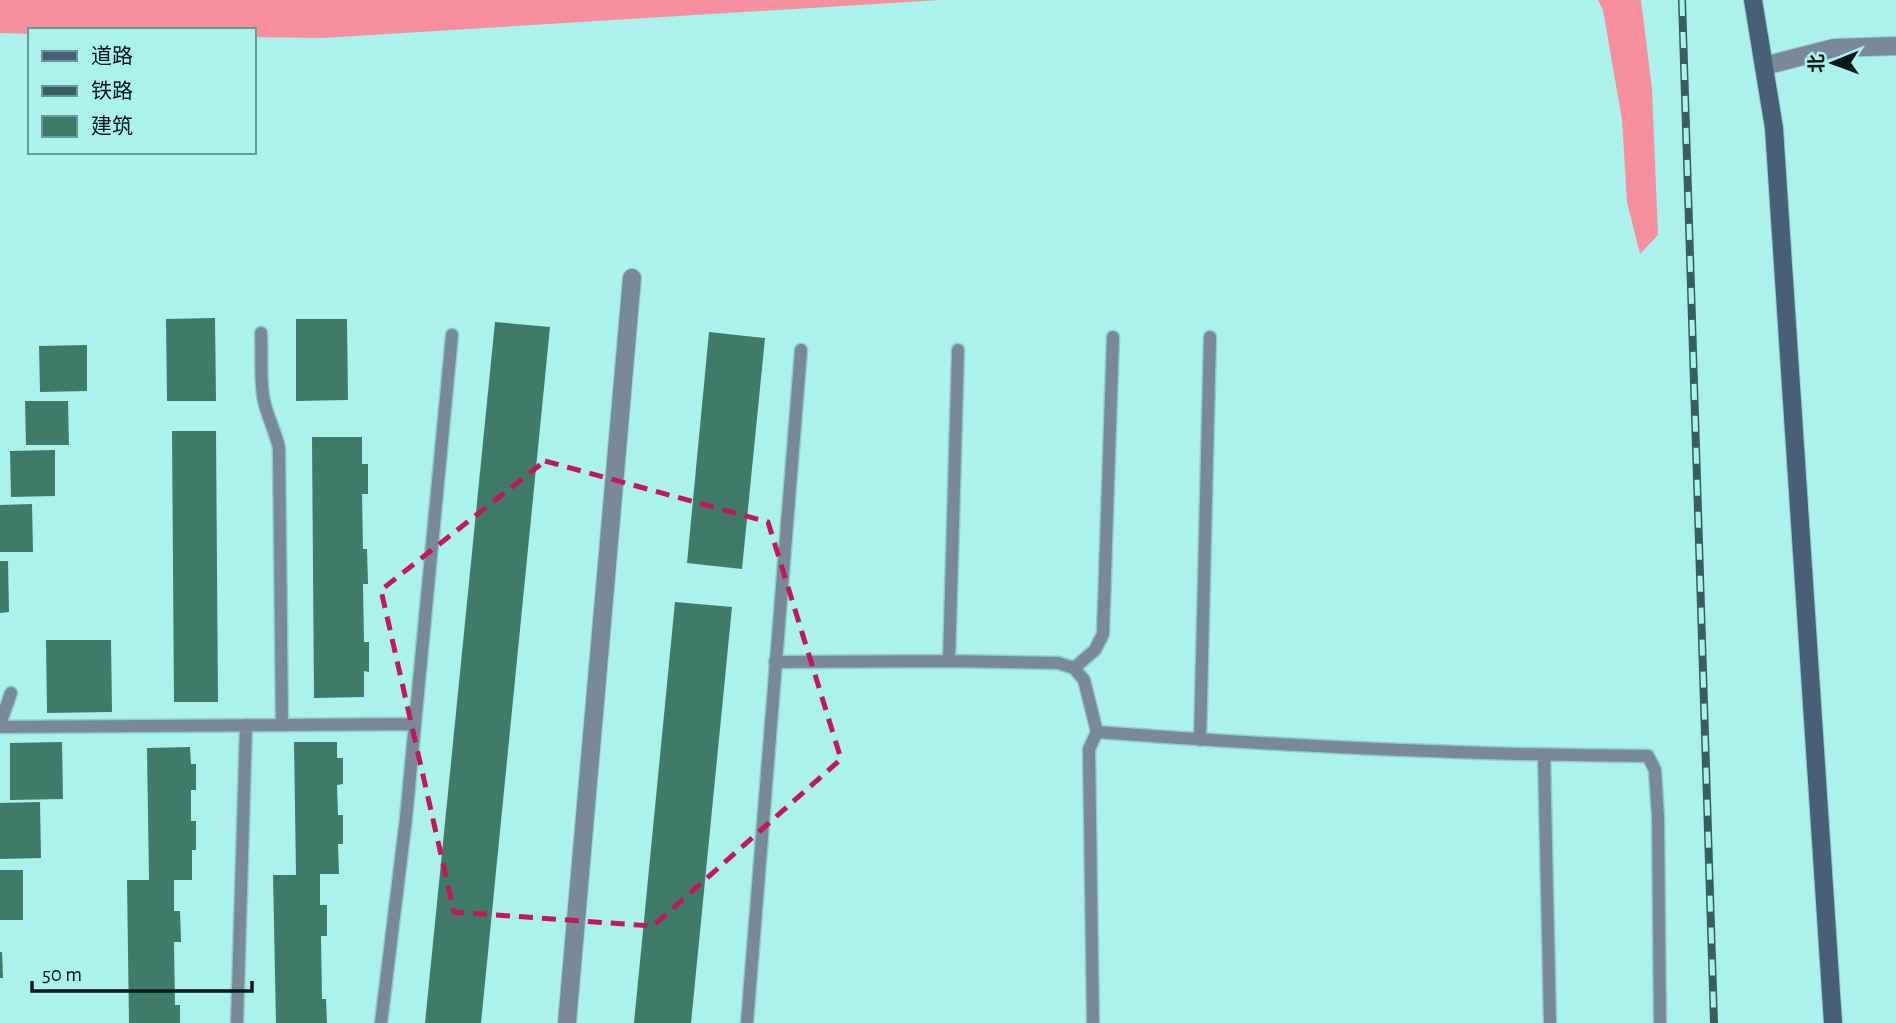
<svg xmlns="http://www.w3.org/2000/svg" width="1896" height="1023" font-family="'Alegreya Sans','Noto Sans SC',sans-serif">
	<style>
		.forest { fill: #f88f9f }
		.building { fill: #3f7b68 }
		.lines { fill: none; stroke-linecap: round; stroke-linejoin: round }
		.lane-casing { stroke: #90ceca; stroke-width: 15 }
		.street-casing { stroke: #90ceca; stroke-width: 20 }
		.secondary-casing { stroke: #90ceca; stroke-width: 20 }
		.lane { stroke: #79899a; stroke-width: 12 }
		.street { stroke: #79899a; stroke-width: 18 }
		.secondary { stroke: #495f77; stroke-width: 18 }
		.rail-casing { stroke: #385f5c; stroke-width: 8 }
		.rail { stroke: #abf1ec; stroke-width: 5; stroke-dasharray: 16; stroke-linecap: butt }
		.marked { fill: none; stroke: #c2185b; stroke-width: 5; stroke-dasharray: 14 9; stroke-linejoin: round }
	</style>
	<rect width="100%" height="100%" fill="#abf1ec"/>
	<path class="forest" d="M0,0H940L322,38L254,37V30H30V34L0,33Z
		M1598,0H1641L1652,89L1658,235L1640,254L1627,202L1622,120L1603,10Z"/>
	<path class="building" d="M215,318L216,401H167L166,319Z
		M296,319H347L348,400L296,401Z
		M495,322L550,327L481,1023H425Z
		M709,332L765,338L742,569L687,563Z
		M87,345V391L40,392L39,346Z
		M25,401H68L69,445H26Z
		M172,431H216L218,702H174Z
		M312,437H362V464H368V494H362L363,549H367L368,584H363L364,642H369V672L364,671V697L314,698Z
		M55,450V496L11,497L10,451Z
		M32,504L33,552H0V505Z
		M0,561H8L9,612L0,613Z
		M675,602L732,607L691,1023H634Z
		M46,640H111L112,712L47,713Z
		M62,742L63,799L10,800V743Z
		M294,742H337V758H343V784L337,785L338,815H343V844H338L339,874H320V905H327V936H321L322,999H326L327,1023H276L273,875H296Z
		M190,747L191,764H196V790H191V821H196V850H192V880H174V911H180L181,942H174L175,1005H180V1023H129L127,880H149L147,748Z
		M40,802L41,858L0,859V803Z
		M0,870H23V920H0Z
		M0,952H2L3,978H0Z"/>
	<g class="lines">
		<defs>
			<path id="lane" d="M261,333C262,353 260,375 263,395C265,413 275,429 279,448L282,725
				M949,661L958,350
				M775,662L949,661L1058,663L1074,668L1084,680L1097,732C1281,746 1464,755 1648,756L1655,770L1658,817L1660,1023
				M1074,668L1095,650L1103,634L1113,337
				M0,724L11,693
				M0,727L414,724
				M1200,740L1210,337
				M1544,755L1550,1023
				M237,1023L246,725
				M381,1023L406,818L452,335
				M747,1023L801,350
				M1093,1023L1089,749L1097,732"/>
			<path id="street" d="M1764,66L1834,48L1896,46
				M567,1023L632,278"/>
			<path id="secondary" d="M1753,0L1774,128L1833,1023"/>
		</defs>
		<use href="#lane" class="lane-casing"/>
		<use href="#street" class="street-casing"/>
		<use href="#secondary" class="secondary-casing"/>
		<use href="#lane" class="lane"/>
		<use href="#street" class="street"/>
		<use href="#secondary" class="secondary"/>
		<defs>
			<path id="rail" d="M1682,0L1714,1023"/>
		</defs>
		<use href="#rail" class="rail-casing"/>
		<use href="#rail" class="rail"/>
	</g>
	<path class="marked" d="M545,461L768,522L841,759L653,926L454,912L381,590Z"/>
	<rect x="28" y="28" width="228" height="126" fill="#abf1ec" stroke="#679a97" stroke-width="2"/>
	<rect x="42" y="51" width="35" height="10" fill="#495f77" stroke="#679a97" stroke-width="2"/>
	<text x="91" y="63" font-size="21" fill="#001817">道路</text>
	<rect x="42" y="86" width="35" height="10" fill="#385f5c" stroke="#679a97" stroke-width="2"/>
	<text x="91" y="98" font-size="21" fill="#001817">铁路</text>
	<rect x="42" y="116" width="35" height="21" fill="#3f7b68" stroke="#679a97" stroke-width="2"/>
	<text x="91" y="133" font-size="21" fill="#001817">建筑</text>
	<g transform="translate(1833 63) rotate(269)" stroke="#abf1ec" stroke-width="5" paint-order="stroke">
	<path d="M0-5L12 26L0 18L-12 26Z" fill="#001817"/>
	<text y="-10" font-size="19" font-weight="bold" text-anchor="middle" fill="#001817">北</text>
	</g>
	<path d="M32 981v10h220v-10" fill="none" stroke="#001817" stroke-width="3.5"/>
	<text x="42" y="981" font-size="21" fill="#001817" stroke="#abf1ec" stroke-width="5" paint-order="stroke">50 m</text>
</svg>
